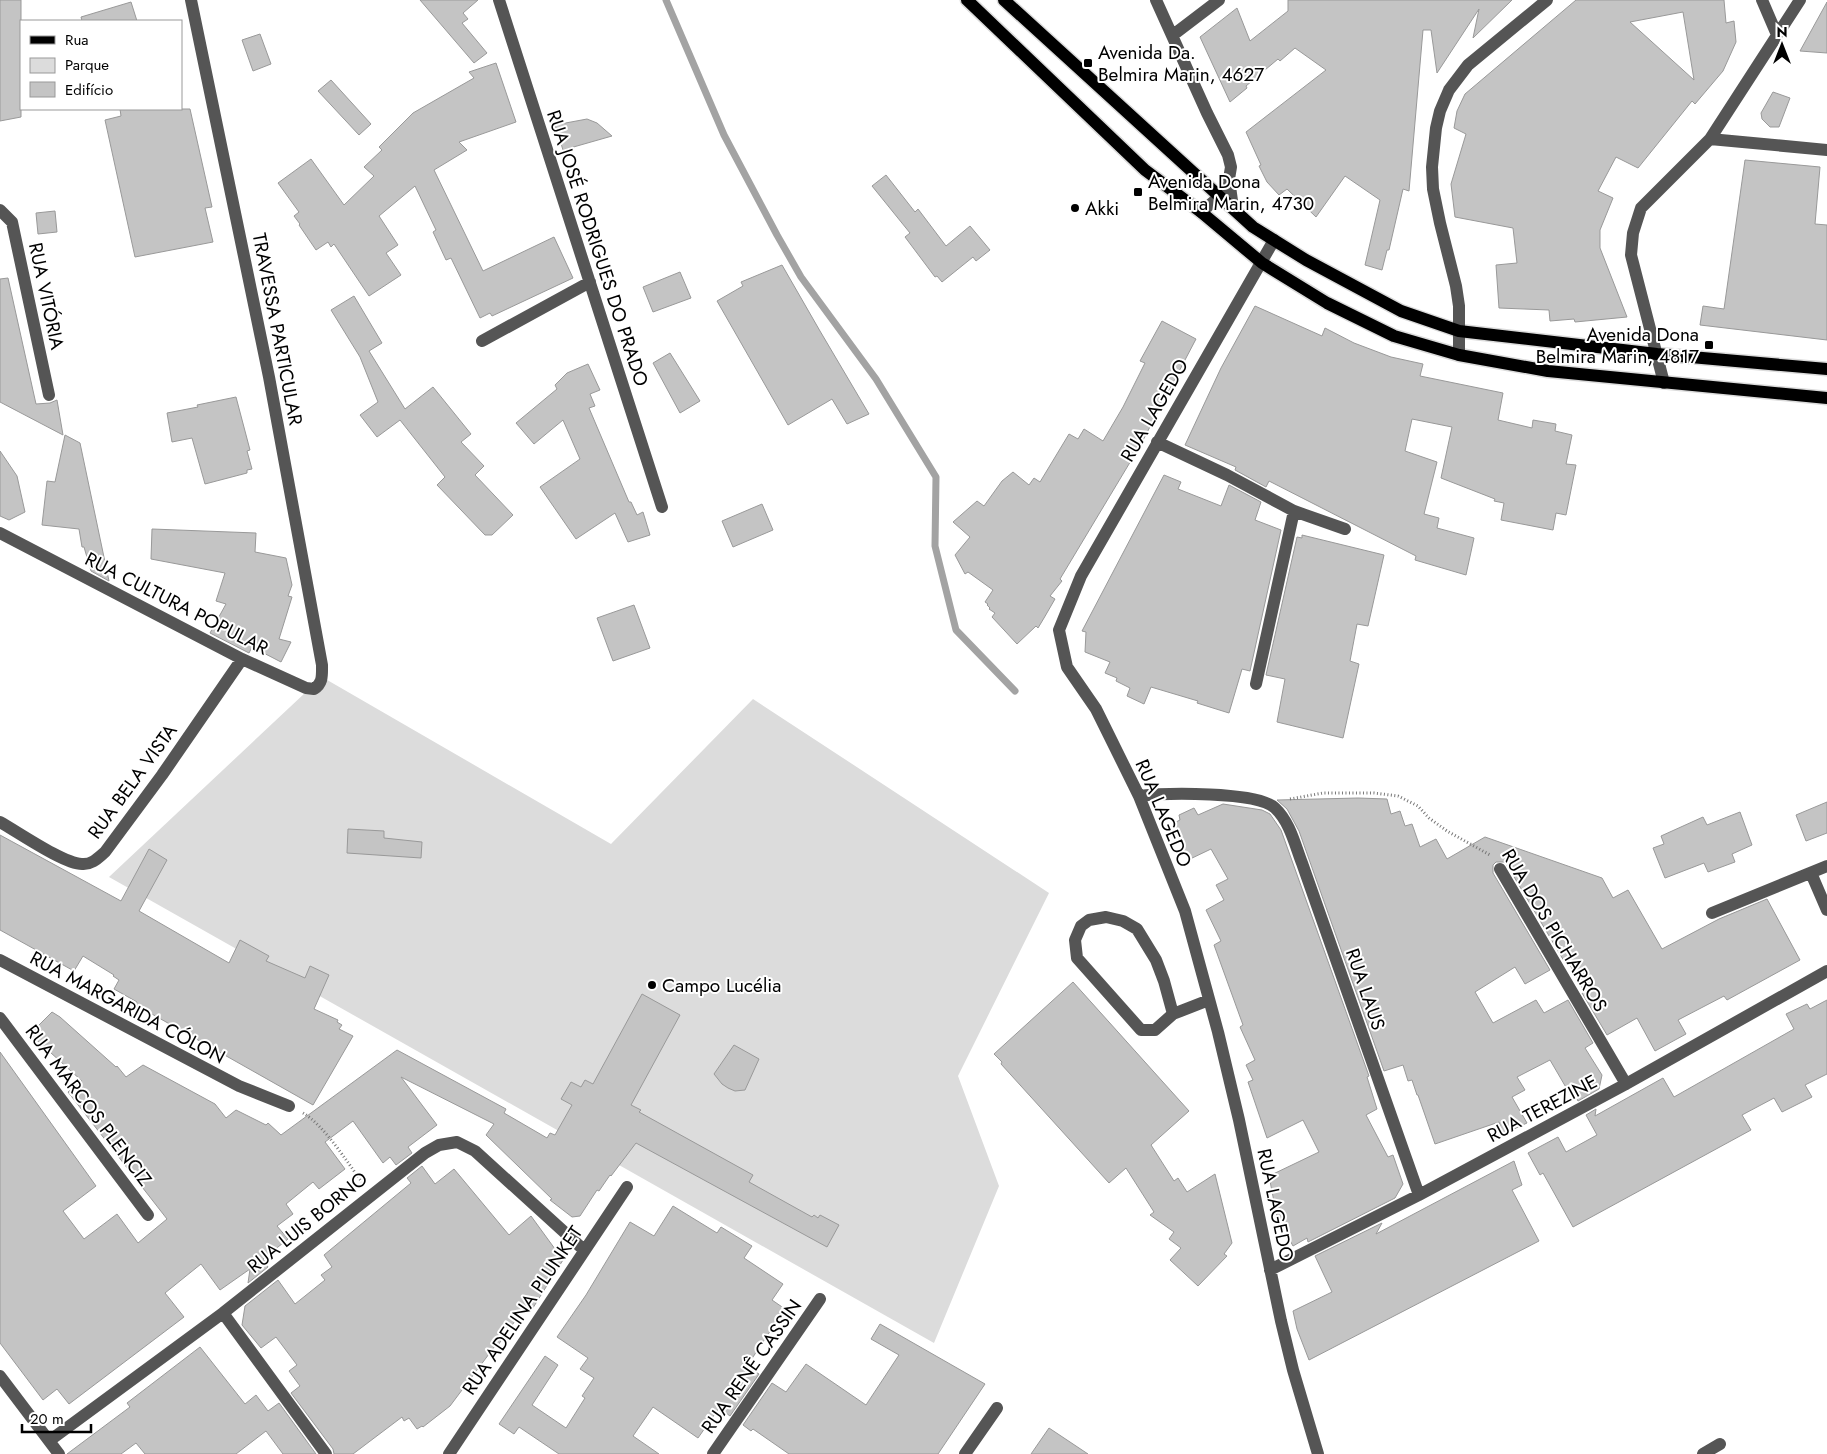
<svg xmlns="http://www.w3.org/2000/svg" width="1827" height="1454" font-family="Jost,sans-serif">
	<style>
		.green { fill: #dcdcdc }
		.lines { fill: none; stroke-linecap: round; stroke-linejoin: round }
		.stream { stroke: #a3a3a3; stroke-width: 7 }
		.building { fill: #c4c4c4; stroke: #999; fill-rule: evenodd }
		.major-casing { stroke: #dbdbdb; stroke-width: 15 }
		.path { stroke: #777; stroke-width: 3; stroke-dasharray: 1 2.5; stroke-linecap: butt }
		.minor { stroke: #555; stroke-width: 12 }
		.major { stroke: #000; stroke-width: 12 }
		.poi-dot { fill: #000; stroke: #fff; stroke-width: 2 }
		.labels { text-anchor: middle; stroke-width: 4; stroke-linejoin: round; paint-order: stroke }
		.poi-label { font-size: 19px; fill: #000; stroke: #fff; text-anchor: start }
		.street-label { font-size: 19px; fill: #000; stroke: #fff }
	</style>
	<rect width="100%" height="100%" fill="#fff"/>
	<path class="green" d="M322,677L611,844L753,699L1049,893L958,1076L999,1186L934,1343L109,877Z"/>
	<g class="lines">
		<path class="stream" d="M666,0L724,135L777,235L801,277L876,379L936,477L935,546L956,630L1015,691"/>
	</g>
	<path class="building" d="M0,0H21V117L0,121Z
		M420,0H478L463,13L468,19L462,23L487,53L474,63Z
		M1288,0H1512L1473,38L1479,9L1437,73L1431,30H1423L1409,191L1403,189L1389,250H1387L1382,270L1365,265L1380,200L1345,176L1316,217L1287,189L1279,195L1267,182L1259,166L1261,165L1246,132L1326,70L1295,48L1280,61L1278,59L1246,86L1247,88L1230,102L1200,37L1237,8L1250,41L1288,11Z
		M1576,0H1724L1726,23L1734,21L1736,42L1723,71L1695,104L1692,101L1638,168L1616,157L1598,191L1613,198L1600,230V248L1627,317L1575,322L1574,319L1550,321L1549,310L1499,308L1496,265L1517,263L1513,228L1455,217L1451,184L1466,134L1454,128L1457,111L1465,94ZM1683,12L1694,80L1630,22Z
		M131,2L137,21H82L81,17Z
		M1827,2V53L1800,51Z
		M260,34L271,64L253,71L242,40Z
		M496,63L516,122L459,142L467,150L434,170L483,271L554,237L573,278L492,316L490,313L480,318L451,258L446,260L433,232L436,230L415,186L379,216L398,245L386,253L401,275L369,296L334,244L331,247L328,242L316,250L299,225L300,224L294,216L299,212L278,183L311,159L344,205L374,176L364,167L382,150L379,147L413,113L474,78L469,72Z
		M331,80L371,124L359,135L318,91Z
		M1773,92L1790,98L1779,127H1770L1762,119L1761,113Z
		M120,109H190L212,207L205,208L213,242L135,257L105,120L121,116Z
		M587,119L597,123L612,136L563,150L555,125Z
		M1745,160L1820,167L1815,224L1827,225V340L1700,325L1703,306L1724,309Z
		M886,175L915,212L918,209L946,246L970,226L990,250L976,261L973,257L942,282L937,276L935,277L905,237L910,233L872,186Z
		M55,211L57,232L38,234L36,213Z
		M782,265L820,331L869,414L847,424L832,399L788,425L717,301L743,286L741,282Z
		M680,272L691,298L653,312L643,287Z
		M8,278L36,404L50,403L57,400L63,435L0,402V279Z
		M354,296L382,343L369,351L405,409L433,387L471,434L461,442L484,466L475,475L513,515L492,535H485L437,485L445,477L400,420L377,437L360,415L378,402L360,357L331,310Z
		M1255,306L1322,336L1325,328L1354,343L1391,357L1423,364L1420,376L1503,393L1498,420L1532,428L1533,420L1556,424L1555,431L1572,435L1566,464L1576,465L1566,515L1556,513L1553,530L1501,520L1504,503L1494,501L1495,499L1441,478L1452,427L1412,419L1405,451L1437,462L1424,514L1439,518L1437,528L1474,538L1466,575L1415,560L1416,556L1269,481L1266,487L1235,470L1236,467L1185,445L1221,368Z
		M1162,321L1196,339L1141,444L1060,579L1062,581L1050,596L1055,599L1044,618L1038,628L1036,626L1017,644L992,617L995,613L989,609L990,608L987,605L988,604L985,602L993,590L968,572L965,574L955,555L970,537L953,522L977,501L984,506L1002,481L1013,472L1029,485L1034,478L1040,482L1069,434L1078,439L1084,429L1103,441L1123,407L1145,363L1140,361Z
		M670,353L700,401L680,413L653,363Z
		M588,364L600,390L590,394L595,406L589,408L629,502H631L637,515L643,512L650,535L628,542L615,513L576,539L540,487L580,459L563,420L534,444L516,423L557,389L555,385L567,373Z
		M236,397L250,450L247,451L252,469L247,470V473L205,484L192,438L172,442L167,413L198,407L197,405Z
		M65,435L80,443L109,581L91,571L84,547H82L79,529L42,525L47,481L55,482Z
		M0,451L17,476L25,512L9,520L0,516Z
		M1164,475L1181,482L1178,489L1221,506L1229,485L1261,502L1255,520L1281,530L1250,671L1242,669L1229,713L1197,703L1198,701L1151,687L1144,704L1127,696L1130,688L1116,681L1117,678L1105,673L1110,662L1085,652L1086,632L1082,631Z
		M762,504L773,530L733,547L722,521Z
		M152,529L256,533L255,552L286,558L292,585L288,596L292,597L279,639L291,642L281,662L252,647L249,653L210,633L226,604L216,601L225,573L151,559Z
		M1302,535L1384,555L1368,626L1357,624L1350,661L1359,664L1343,738L1277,722L1285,679L1266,675L1297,537L1302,538Z
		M634,605L650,648L613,661L597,618Z
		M1358,798L1387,799L1391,814L1400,811L1405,826L1412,824L1420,847L1436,839L1447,859L1485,837L1602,878L1613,898L1628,890L1662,949L1719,919L1767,899L1800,960L1727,1000L1724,996L1678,1020L1686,1034L1655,1051L1637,1018L1607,1035L1582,993L1584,992L1567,959L1564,961L1507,865L1504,862H1496L1493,865V873L1550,970L1525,984L1515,967L1475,992L1493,1023L1536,1000L1544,1013L1568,1000L1593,1043L1585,1048L1602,1075L1599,1089L1578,1101L1574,1094L1571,1096L1550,1060L1517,1077L1525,1090L1512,1097L1527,1123L1503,1134L1499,1122L1435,1144L1418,1095H1417L1412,1080L1408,1081L1403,1065L1384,1071L1299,831L1287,809L1277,800Z
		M1827,802V833L1806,841L1796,815Z
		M1223,804L1262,810L1270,814L1281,830L1369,1076L1367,1077L1377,1109L1366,1115L1388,1157L1393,1155L1403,1184L1395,1198L1308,1242L1307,1238L1293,1246L1277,1217L1269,1176L1319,1152L1303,1120L1267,1138L1248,1082L1253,1080L1246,1065L1255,1060L1240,1027L1243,1025L1214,945L1221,941L1206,910L1224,900L1216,885L1228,879L1211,849L1188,860L1174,823L1180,820L1179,815L1194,808L1198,815Z
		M1740,812L1752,845L1732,854L1735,862L1708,872L1704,863L1665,878L1653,848L1664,844L1661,836L1703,817L1707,825Z
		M348,829L384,831V838L422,842L421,858L347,853Z
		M0,835L121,901L149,849L167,860L139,911L229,963L240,940L269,956L266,961L305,978L310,966L329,975L314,1009L338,1020L337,1022L342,1025L339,1029L353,1036L313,1105L136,1005L137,1002L114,989L119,980L113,976L114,975L83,956L74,971L0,930Z
		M1073,982L1189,1111L1151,1145L1174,1181L1178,1178L1187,1192L1215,1174L1232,1243L1224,1254L1227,1256L1198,1286L1170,1260L1181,1248L1169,1239L1174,1232L1150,1215L1154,1212L1126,1168L1109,1183L1001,1064L1002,1062L994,1054Z
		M642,994L680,1015L631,1105L641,1110L639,1112L753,1175L749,1182L812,1217L814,1215L818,1218L820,1215L839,1225L827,1247L636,1143L611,1176L610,1175L599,1191L597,1190L580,1216L572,1217L550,1200L552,1199L486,1135L494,1124L401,1077L437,1125L408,1147L412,1153L396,1165L390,1157L383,1163L353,1121L325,1142L345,1169L319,1189L313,1182L286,1204L293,1214L277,1226L288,1239L263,1259L268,1267L248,1283L250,1269L220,1290L201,1264L165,1293L184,1317L69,1404L57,1389L43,1400L0,1343V1052L96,1186L63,1211L84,1239L117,1214L138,1243L167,1219L68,1092L82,1081L30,1034L52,1012L60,1017L116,1067L117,1066L126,1077L143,1065L215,1104L226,1118L236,1110L266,1125L268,1123L281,1135L397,1050L506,1109L504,1113L547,1138L550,1133L555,1135L572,1105L561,1099L571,1082L581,1087L585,1080L593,1084Z
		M1827,1000V1074L1805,1085L1812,1097L1782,1112L1774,1098L1742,1115L1751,1130L1573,1227L1543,1173L1540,1175L1528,1153L1558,1137L1566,1152L1597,1135L1586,1115L1596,1109L1595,1116L1663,1078L1674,1097L1794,1029L1786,1014L1807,1004L1810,1009Z
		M734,1045L759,1059L745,1090L735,1091L728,1088L722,1084L714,1074Z
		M1514,1161L1522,1185L1512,1190L1539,1241L1309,1360L1297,1329L1293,1311L1332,1292L1315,1256L1382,1223L1376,1234Z
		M422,1166L435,1184L454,1169L509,1235L531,1216L563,1260L531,1311L527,1304L496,1348L495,1346L450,1406L423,1427L422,1426L417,1429L409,1418L404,1421L402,1417L353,1454H334L333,1449L291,1393L300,1386L289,1371L297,1365L276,1337L261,1348L242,1325L245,1306L278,1280L295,1304L325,1280L321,1275L332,1267L324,1255L411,1183L407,1178Z
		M673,1206L717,1233L721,1227L752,1246L744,1258L783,1284L772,1300L785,1309L747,1366L759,1374L730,1416L719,1408L698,1438L653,1407L633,1436L659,1454H559L519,1427L514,1434L499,1424L545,1356L558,1365L532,1405L566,1428L585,1398L582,1396L594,1378L580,1369L588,1358L557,1337L586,1295L630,1222L654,1236Z
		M880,1324L985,1384L938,1454H789L753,1429L751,1431L743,1425L772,1383L786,1392L806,1364L866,1405L899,1355L871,1339Z
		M200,1347L245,1404L256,1395L268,1411L279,1403L316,1454H283L266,1431L236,1454H145L136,1443L121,1454H67L130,1407L127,1403Z
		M1049,1428L1088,1454H1031Z"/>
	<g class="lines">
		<defs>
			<path id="major" d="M967,0L1145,170L1201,212L1262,263L1327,303L1394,336L1459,355L1548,371L1827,398
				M1004,0L1253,227L1306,260L1401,311L1459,331L1657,354L1827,369"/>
		</defs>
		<use href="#major" class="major-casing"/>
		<path class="path" d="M1290,799L1323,793H1374L1398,796L1418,806L1429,818L1447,831L1490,855
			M303,1113C324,1125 347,1162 362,1182"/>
		<path class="minor" d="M499,0L662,507
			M1156,0L1207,113L1228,155L1231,167L1229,179L1233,208
			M1762,0L1777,35
			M1173,35L1219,0
			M1710,139L1827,150
			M0,210L12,222L49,395
			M1201,212L1219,197L1224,188
			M1274,240L1081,576L1059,630L1067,667L1096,709L1139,796L1185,911L1218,1032L1239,1120L1281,1321L1293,1370L1318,1454
			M482,341L590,282
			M1459,355V306L1456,286L1440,223L1433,189L1432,167L1436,128L1440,111L1449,90L1468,65L1547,0
			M1664,383L1631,255L1633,233L1641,208L1710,139L1800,0
			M1157,442L1227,475L1294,511L1345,529
			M0,533L242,659L306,688L314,689C323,683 322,676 322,665L269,377L191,0
			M1256,684L1294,511
			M1139,796C1165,793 1257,791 1275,808C1290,822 1295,845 1302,863L1419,1195
			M0,822C18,832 64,864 82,864C92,865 99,857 105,852L162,775L242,659
			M1500,869L1626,1084
			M1811,873L1827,910
			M1712,913L1827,866
			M0,960L239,1086L289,1106
			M1173,1014L1164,981L1156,960L1137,929L1123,921L1106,917L1089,920L1081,926L1075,940L1077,958L1141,1030H1155L1173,1014L1209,1000
			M0,1018L148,1215
			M1270,1270L1419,1195L1626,1084L1827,971
			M223,1313L326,1454
			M0,1376L59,1454
			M49,1441L223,1313L425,1153L439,1145L457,1142L475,1151L584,1250
			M449,1454L627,1187
			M713,1454L820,1299
			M965,1454L997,1408
			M1703,1454L1720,1444"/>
		<use href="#major" class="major"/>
	</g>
	<g class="poi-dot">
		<rect x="1083" y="58" width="10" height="10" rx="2.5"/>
		<rect x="1133" y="187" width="10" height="10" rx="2.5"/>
		<circle cx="1075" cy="208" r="5"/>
		<rect x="1704" y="340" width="10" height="10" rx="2.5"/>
		<circle cx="652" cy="985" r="5"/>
	</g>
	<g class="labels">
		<g class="poi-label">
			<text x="1098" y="59">Avenida Da.<tspan x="1098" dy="22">Belmira Marin, 4627</tspan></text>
			<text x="1148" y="188">Avenida Dona<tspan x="1148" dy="22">Belmira Marin, 4730</tspan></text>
			<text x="1085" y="215">Akki</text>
			<text x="1699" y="341" text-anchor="end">Avenida Dona<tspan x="1699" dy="22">Belmira Marin, 4817</tspan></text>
			<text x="662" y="992">Campo Lucélia</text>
		</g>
		<g class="street-label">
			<text transform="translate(598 248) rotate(72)" y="7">RUA JOSÉ RODRIGUES DO PRADO</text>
			<text transform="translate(47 296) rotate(78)" y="7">RUA VITÓRIA</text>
			<text transform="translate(278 329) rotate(79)" y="7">TRAVESSA PARTICULAR</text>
			<text transform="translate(1154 410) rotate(-60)" y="7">RUA LAGEDO</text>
			<text transform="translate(177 603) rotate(27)" y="7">RUA CULTURA POPULAR</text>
			<text transform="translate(132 781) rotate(-54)" y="7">RUA BELA VISTA</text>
			<text transform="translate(1164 813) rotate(67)" y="7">RUA LAGEDO</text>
			<text transform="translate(1555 930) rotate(59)" y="7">RUA DOS PICHARROS</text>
			<text transform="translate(1366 989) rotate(71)" y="7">RUA LAUS</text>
			<text transform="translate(128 1007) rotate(28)" y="7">RUA MARGARIDA CÓLON</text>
			<text transform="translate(89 1105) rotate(53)" y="7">RUA MARCOS PLENCIZ</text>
			<text transform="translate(1542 1108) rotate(-28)" y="7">RUA TEREZINE</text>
			<text transform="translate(1276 1205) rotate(78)" y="7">RUA LAGEDO</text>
			<text transform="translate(307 1222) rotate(-39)" y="7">RUA LUIS BORNO</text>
			<text transform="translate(522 1310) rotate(-56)" y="7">RUA ADELINA PLUNKET</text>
			<text transform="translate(751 1366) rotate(-55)" y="7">RUA RENÊ CASSIN</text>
		</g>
	</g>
	<rect x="20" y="20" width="162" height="90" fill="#ffffff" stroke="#999999"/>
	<rect x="30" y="36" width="25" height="8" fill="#000000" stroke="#999999"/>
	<text x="65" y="45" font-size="15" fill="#000000">Rua</text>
	<rect x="30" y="58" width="25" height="15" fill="#dcdcdc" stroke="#999999"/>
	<text x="65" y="70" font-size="15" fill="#000000">Parque</text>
	<rect x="30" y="82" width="25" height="15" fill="#c4c4c4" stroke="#999999"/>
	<text x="65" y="95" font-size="15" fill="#000000">Edifício</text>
	<g transform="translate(1782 45)" stroke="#ffffff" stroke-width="4" paint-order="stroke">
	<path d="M0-4L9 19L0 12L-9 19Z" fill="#000000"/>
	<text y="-8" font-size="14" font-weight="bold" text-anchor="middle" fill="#000000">N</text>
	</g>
	<path d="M22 1424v8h69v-8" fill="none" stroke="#000000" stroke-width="2.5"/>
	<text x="30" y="1424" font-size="15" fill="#000000" stroke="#ffffff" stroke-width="4" paint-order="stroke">20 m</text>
</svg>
